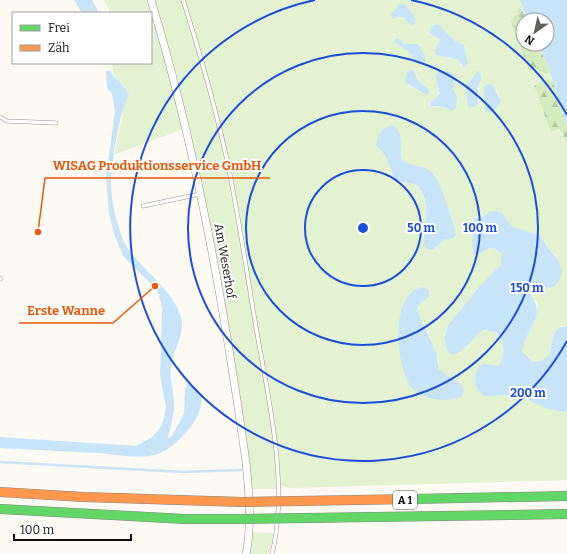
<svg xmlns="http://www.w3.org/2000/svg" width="567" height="554" font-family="Bitter,serif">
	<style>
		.grass { fill: #e3f2d1; fill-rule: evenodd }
		.forest { fill: url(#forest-firs) }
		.water { fill: #c7e4f8 }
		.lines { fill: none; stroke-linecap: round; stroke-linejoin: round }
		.stream { stroke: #c7e4f8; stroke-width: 2.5 }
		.lane-casing { stroke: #959491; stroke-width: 4.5 }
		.street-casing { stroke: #959491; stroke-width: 8 }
		.fast-casing { stroke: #82827e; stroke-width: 10 }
		.slow-casing { stroke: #82827e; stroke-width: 10 }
		.lane { stroke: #fffefd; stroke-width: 3.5 }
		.street { stroke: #fffefd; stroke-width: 7 }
		.fast { stroke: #63d668; stroke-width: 9 }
		.slow { stroke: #ff974d; stroke-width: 9 }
		.fast-bridge-casing { stroke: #82827e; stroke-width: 10; stroke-linecap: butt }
		.slow-bridge-casing { stroke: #82827e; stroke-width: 10; stroke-linecap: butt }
		.fast-bridge { stroke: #63d668; stroke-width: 9 }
		.slow-bridge { stroke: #ff974d; stroke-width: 9 }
		.ring { fill: none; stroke: #1d4ed8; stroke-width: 2 }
		.labels { text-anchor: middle; stroke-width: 4; stroke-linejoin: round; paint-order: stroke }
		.shield { fill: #fff; stroke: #565656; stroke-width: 1 }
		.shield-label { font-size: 11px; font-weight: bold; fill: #0e0e0e }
		.street-label { font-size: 12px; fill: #0e0e0e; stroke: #fff }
		.centre { fill: #1d4ed8; stroke: #fff; stroke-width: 2 }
		.ring-label { font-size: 12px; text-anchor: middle; font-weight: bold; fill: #1d4ed8; stroke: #fff; stroke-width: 4; stroke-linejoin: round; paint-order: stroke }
		.leader { fill: none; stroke: #e8590c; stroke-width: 1.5 }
		.callout-dot { fill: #e8590c; stroke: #fff; stroke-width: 1.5 }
		.callout-label { font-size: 13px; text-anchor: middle; font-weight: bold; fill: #e8590c; stroke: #fff; stroke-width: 4; stroke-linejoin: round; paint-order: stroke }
	</style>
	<defs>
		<pattern id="forest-firs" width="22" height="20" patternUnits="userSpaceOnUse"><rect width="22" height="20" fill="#d3ebbe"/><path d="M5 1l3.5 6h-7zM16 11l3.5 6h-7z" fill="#b4c8a2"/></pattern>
	</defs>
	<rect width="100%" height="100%" fill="#fcfaf2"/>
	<path class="grass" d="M104,0H146L151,13H109V9Z
		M153,0H520L521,6L518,8V14L514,16L511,21L529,71L537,69L547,74L550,71L553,81L547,79L551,131L558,129L567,141V326H562L552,341V350L548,357L540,362H533L522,351L523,342L535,321L538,304L531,295L532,289L536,285L550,288L557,259L547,247L541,236L511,226L501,213L496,211L471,222C474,233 470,245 474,255H478L489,248L496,249L501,254V265L479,287L448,325L445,337L446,349L451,355L468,347L476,335L483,330C488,331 493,331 496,334C506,340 505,358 498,366L485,364C473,376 470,383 484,396L518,395L563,412H567V480L289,488L280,485L275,489H251L250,467H248L210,226L174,64ZM442,28L455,42L465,46L468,64L462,65L457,59L435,50L440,39L430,33ZM398,38L404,44H418L426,57L425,62L416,63L409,52L394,42V40ZM415,72L418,80L426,86V95L408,85ZM435,75L455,77L452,89L457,96L446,107H433L431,102L440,95ZM473,78L480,82L479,85V101L472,108L468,103V96L465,86ZM496,89L501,101L485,111V96ZM393,125C404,131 400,148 401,159L407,164L423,168C436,189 457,213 453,238L444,240L433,250L423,237C426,218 430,202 417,185L395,180L385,155L376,145ZM411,292L419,305L418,314L429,334L439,361L438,369L454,380L406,378C400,348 392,318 411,292Z
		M151,15L167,64L183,129L114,155L125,103L129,94C121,80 112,81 112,63H151Z
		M251,532L274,533L269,554H250Z"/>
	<path class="forest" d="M521,6L526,20H523V44H538L550,71L547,74L537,69L529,71L511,21L514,16L518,14V8Z
		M547,79L553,81L567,126V141L559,129L551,132L534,86Z"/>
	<path class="water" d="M74,0H92L99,13H82Z
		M520,0H567V126L548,66L538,44H547V20H526Z
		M400,4H404C409,10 417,16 415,24L412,25C403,19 405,13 393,19L391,14Z
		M438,24L455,41L464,45L468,64L465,67L457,59L436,55L435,50L440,39L430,33L431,27Z
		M398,38L404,44H418L426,57L425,62L421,64L416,63L409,52L394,42L395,39Z
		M109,70C115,79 124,85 129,94C118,117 113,155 111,180C110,198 118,235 129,250C144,271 171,289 180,314C186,330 176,346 172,360C168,376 174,390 174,405C174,417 170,427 168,438L172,436L184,414L185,389L187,384C193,384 196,387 199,392C211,411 176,448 158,454C140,460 116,454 97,453C65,451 32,450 0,448V437L136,446L152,437L160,428L164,418L166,408L160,375L162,308L159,295L154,287L123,256L114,234L109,213L106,177L115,111L112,94L107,88L106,72Z
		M409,70H413C416,73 416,78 419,81C423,86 429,86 429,94L426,95L405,82L406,74Z
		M447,71L453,73L455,77L453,89L457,96L456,108L451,111L446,107L431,106V102L440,94L435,75L439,72Z
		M477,71L480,72C482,78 481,79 479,84C475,94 484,106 469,108L465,86L473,78Z
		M488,84H492L501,101L493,113L485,111L484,87Z
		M393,125C404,131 400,148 401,159C412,168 420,165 429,170C440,176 453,222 456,235L453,238L444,240L433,250L427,249L424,245C423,223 433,204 417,185L395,180L385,155L376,145C378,134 382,127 393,125Z
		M496,211L502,213L511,226L541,236L547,247L557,259L562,270L559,281L555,286L550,288L536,285L532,289L531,295C547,317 525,329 522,351L533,362C564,361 541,329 567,326V412L548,409L518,395L484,396C480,392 475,388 475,382C474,376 478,364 485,364C489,364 494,366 498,366C505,358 506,340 496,333C493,331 487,331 483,330C471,339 467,352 451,355L446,349L445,337L448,325L479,287L501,265V254L496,249L489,248L478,255H474C470,245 474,233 471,222L474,218L480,219L489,212Z
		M423,287L429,291V297C426,299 421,302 419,305C413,317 441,346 438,369L462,385L464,391L462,397C447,401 428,402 415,391C395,374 388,292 423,287Z"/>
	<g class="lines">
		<path class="stream" d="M0,462L183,472L241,470"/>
		<defs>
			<path id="lane" d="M183,0C200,53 215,106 227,160C239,217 247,275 257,333C269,401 289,486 272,554
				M0,117L7,121L56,123
				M143,206L200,194
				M0,278L1,279"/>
			<path id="street" d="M151,0C197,151 224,306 246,462C249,492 252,524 246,554"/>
			<path id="fast" d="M0,509L185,519H242"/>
			<path id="slow" d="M0,492L84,497L242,502"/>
		</defs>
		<use href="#lane" class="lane-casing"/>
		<use href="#street" class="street-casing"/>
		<use href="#fast" class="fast-casing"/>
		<use href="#slow" class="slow-casing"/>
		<use href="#lane" class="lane"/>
		<use href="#street" class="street"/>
		<use href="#fast" class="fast"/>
		<use href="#slow" class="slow"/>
		<defs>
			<path id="fast-bridge" d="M413,499L567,496
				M242,519L567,514"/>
			<path id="slow-bridge" d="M242,502L413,499"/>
		</defs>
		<use href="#fast-bridge" class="fast-bridge-casing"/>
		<use href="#slow-bridge" class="slow-bridge-casing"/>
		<use href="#fast-bridge" class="fast-bridge"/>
		<use href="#slow-bridge" class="slow-bridge"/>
	</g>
	<g class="ring">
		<circle cx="363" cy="228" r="58"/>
		<circle cx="363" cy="228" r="117"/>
		<circle cx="363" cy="228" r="175"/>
		<path d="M567 341A233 233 0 1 1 315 0M411 0A233 233 0 0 1 567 115"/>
	</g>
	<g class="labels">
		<rect class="shield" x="393" y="491" width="24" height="18" rx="3"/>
		<g class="shield-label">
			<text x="405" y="504">A 1</text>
		</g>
		<g class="street-label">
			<text transform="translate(225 261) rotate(80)" y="4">Am Weserhof</text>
		</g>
	</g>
	<circle cx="363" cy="228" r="6" class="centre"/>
	<g class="ring-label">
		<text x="421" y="232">50 m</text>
		<text x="480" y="232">100 m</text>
		<text x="527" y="292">150 m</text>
		<text x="528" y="397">200 m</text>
	</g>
	<path class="leader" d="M38 232L45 178H270M155 286L113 323H19"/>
	<g class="callout-dot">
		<circle cx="38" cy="232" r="4"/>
		<circle cx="155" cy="286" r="4"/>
	</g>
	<g class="callout-label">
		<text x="157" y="170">WISAG Produktionsservice GmbH</text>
		<text x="66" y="315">Erste Wanne</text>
	</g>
	<rect x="12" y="12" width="140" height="52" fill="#ffffff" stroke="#9f9f9f"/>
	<rect x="20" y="25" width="20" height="6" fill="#63d668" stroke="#9f9f9f"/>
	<text x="48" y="32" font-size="12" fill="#0e0e0e">Frei</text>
	<rect x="20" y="45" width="20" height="6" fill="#ff974d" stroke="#9f9f9f"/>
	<text x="48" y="52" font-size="12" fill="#0e0e0e">Zäh</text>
	<g transform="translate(535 32) rotate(214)"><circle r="19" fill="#ffffff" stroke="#9f9f9f"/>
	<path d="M0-3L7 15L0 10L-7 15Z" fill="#61615e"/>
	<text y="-6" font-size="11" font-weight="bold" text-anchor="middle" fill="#0e0e0e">N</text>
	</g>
	<path d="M14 534v6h117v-6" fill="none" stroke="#0e0e0e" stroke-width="2"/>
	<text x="20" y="534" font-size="12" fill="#0e0e0e" stroke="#ffffff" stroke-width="3" paint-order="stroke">100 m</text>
</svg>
